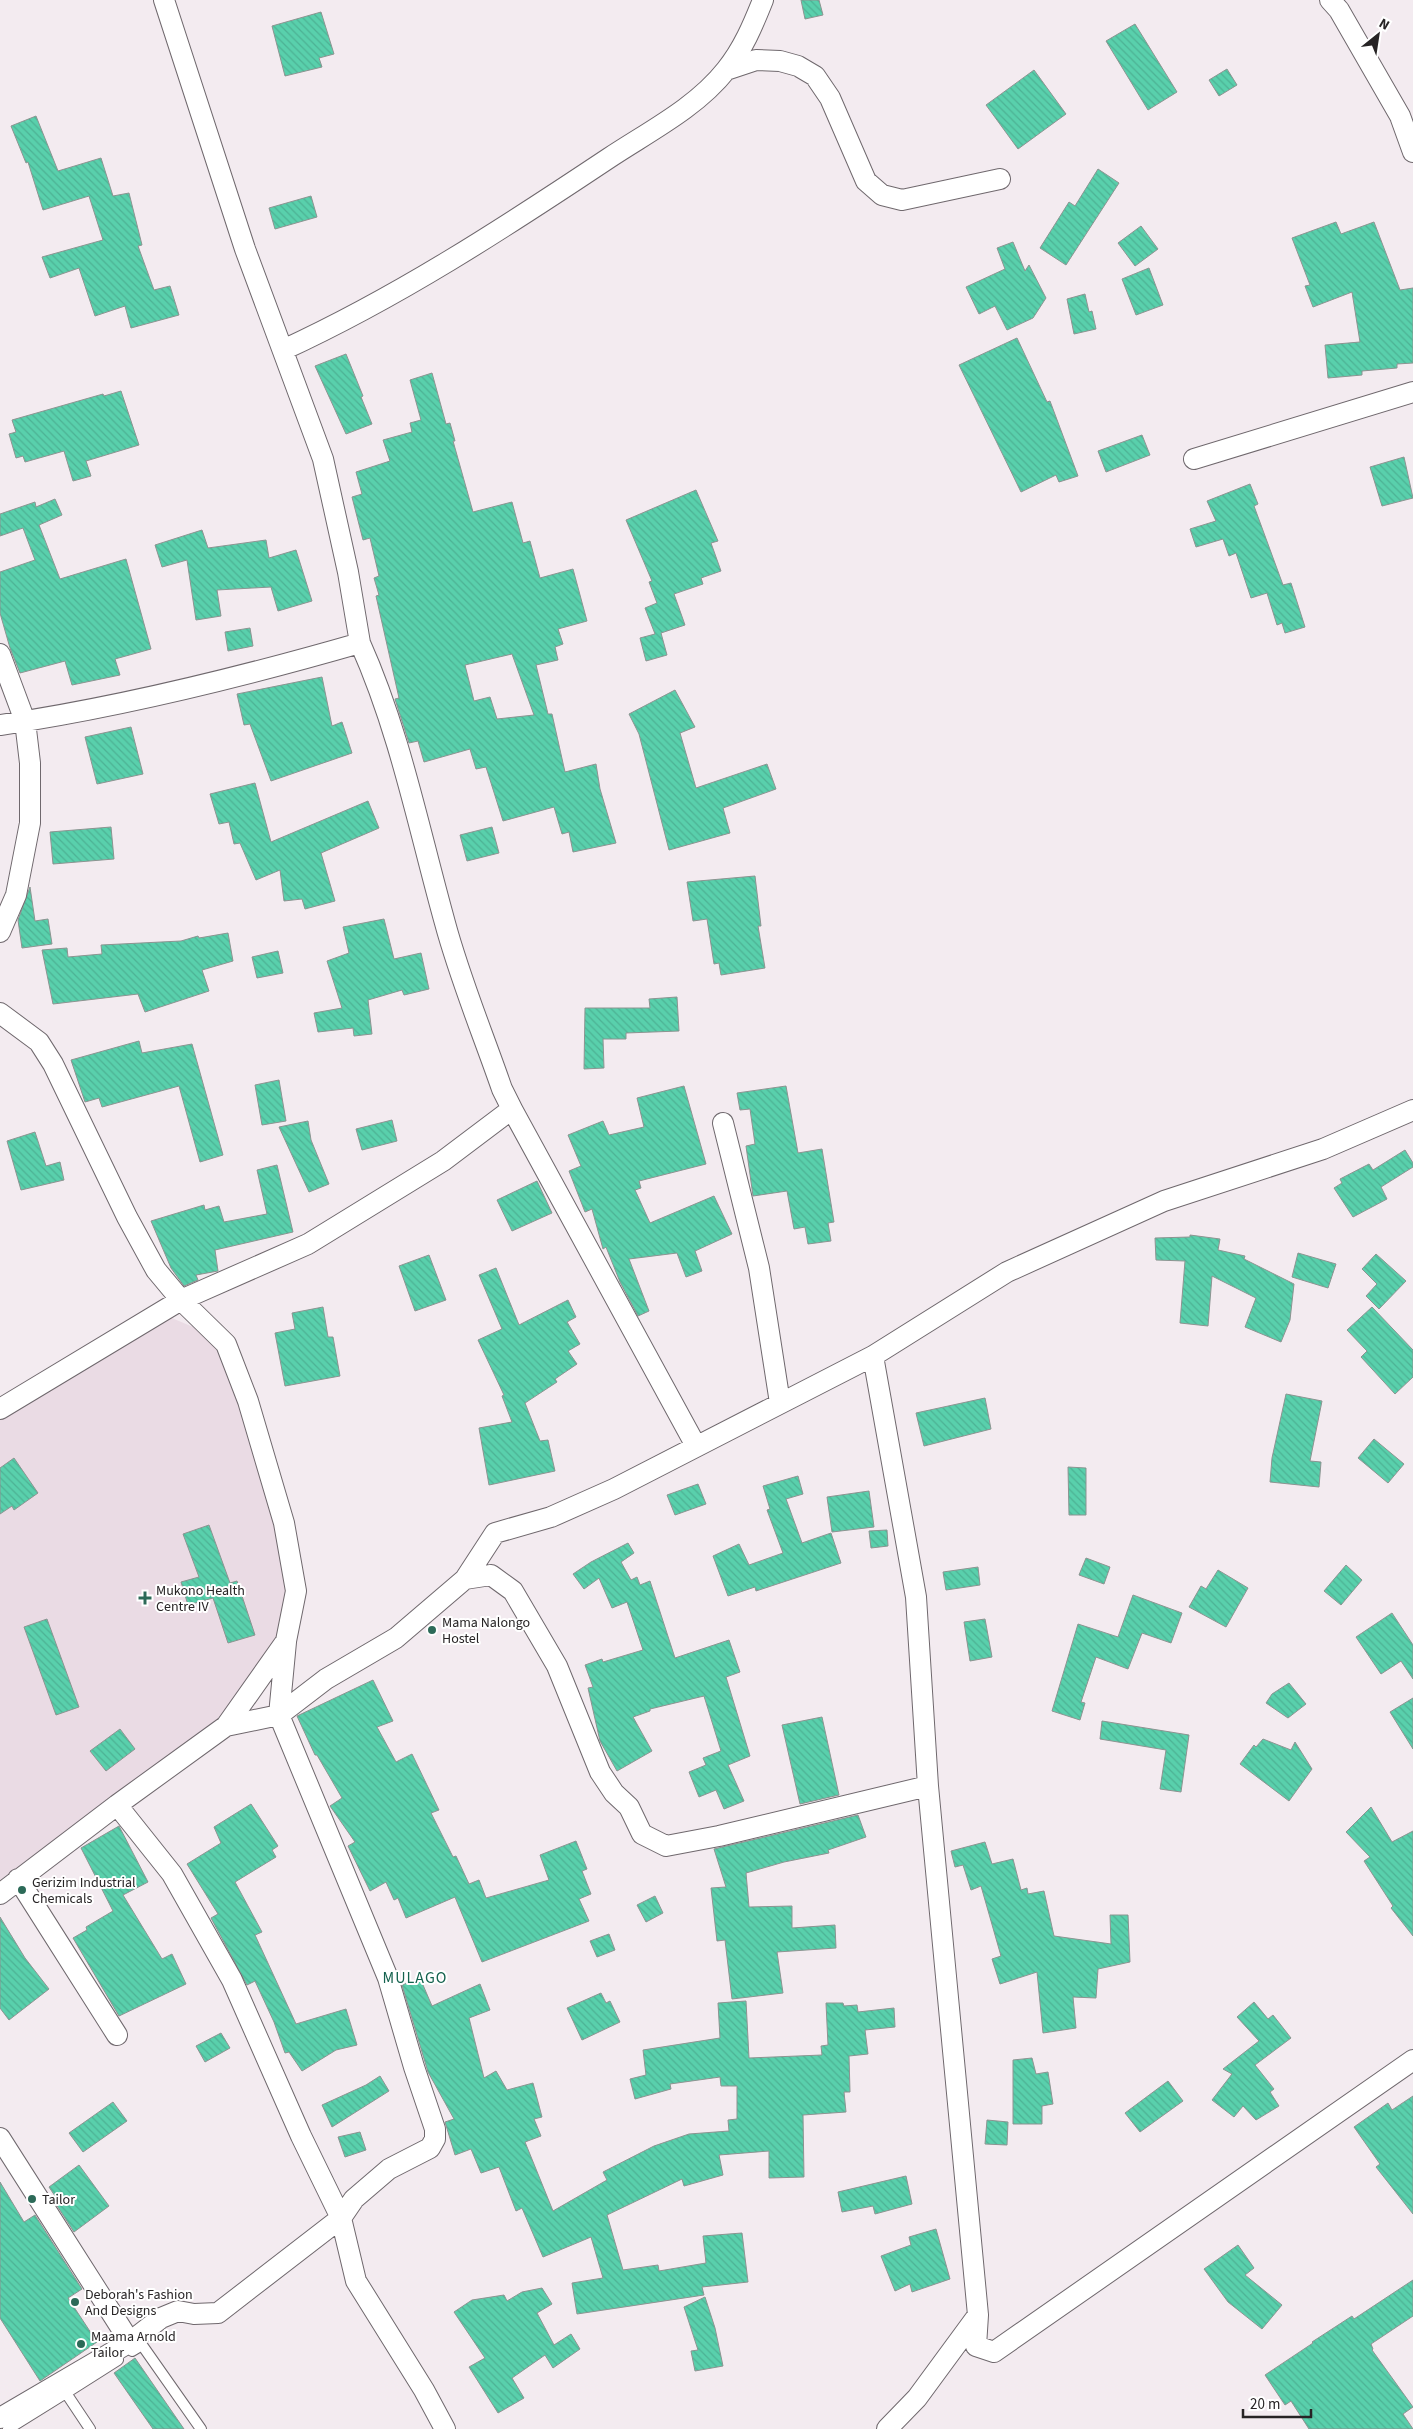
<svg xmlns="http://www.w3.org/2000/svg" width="1413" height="2429" font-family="'Source Sans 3',sans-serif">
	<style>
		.built { fill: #eadbe4 }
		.building { fill: url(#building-back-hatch); stroke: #8c9491; fill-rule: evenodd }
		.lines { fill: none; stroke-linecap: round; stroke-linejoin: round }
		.service-casing { stroke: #6f686d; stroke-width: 12 }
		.minor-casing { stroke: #6f686d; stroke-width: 22 }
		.service { stroke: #fff; stroke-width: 10 }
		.minor { stroke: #fff; stroke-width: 20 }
		.poi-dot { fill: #2c6a58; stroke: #fff; stroke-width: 2 }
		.labels { text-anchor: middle; stroke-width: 4; stroke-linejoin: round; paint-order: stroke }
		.poi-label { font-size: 14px; fill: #272425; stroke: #fff; text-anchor: start }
		.quarter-label { font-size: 16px; letter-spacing: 1px; fill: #14624e; stroke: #fff }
	</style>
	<defs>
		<pattern id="building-back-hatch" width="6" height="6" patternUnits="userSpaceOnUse" patternTransform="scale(1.25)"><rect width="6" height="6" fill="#59d0ac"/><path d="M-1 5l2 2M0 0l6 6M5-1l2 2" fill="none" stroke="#4db294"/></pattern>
	</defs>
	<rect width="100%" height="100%" fill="#f3ebf0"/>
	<path class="built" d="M160,1313L219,1338L291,1567L288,1630L232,1709L0,1880V1413Z"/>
	<path class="building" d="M801,0H819L823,15L805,19Z
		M321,12L334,54L319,58L322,67L285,76L272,26Z
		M1135,24L1177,92L1148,110L1106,41Z
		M1227,69L1237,85L1219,96L1209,80Z
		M1034,70L1066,114L1018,149L986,105Z
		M36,116L58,171L101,158L113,196L129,193L142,245L138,246L154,290L170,286L179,315L131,328L125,306L95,316L79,268L50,278L42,257L103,240L89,196L43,210L28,162L26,163L11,126Z
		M1098,169L1119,183L1066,265L1040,248L1069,202L1075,206Z
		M311,196L317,217L275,229L269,208Z
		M1336,222L1341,234L1374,222L1400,290L1413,288V363L1397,364V368L1362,371V375L1328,378L1325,345L1360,342L1352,292L1313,307L1305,286L1310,285L1292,238Z
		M1141,226L1158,249L1135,266L1118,243Z
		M1013,242L1025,271L1029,265L1046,298L1033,318L1007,330L995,306L979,314L966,287L1005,269L997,248Z
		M1149,268L1163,305L1136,315L1122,279Z
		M1085,294L1089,312L1092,311L1096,329L1074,334L1067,299Z
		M1017,338L1047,402L1050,401L1078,476L1059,482L1056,475L1021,492L959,365Z
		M346,354L363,396L361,397L372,424L346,434L315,366Z
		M432,373L446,424L450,423L455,441H453L473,512L512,502L523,543L530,541L540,578L573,569L587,621L558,629L563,644L555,647L558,660L536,665L548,714H552L565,772L596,764L600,789L616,843L573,852L569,832L562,834L554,807L503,821L486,767L476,769L470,749L424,762L418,741L409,743L395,699L399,698L376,596L379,595L374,578L379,576L370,538L363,540L352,497L362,494L356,472L390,461L383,440L412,432L410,423L421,420L410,380ZM512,654L534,715L497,719L490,697L474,701L465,665Z
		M121,391L139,445L86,461L91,476L73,481L64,451L25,462L23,456L16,458L9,434L16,432L12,420L103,394L104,396Z
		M1142,435L1150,455L1106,472L1098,451Z
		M1404,457L1413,498L1382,506L1370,467Z
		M1250,484L1258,504L1254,506L1283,585L1291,583L1305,627L1285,633L1282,623L1277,625L1267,593L1251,598L1236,553L1229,556L1223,539L1196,547L1190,529L1216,521L1207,501Z
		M696,490L718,541L711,543L721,571L701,578L703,584L674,594L685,625L661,633L667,655L646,661L640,638L655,634L645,608L657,603L649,582L652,581L626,520Z
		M55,499L62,515L39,525L60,579L126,559L151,649L115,659L120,675L72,685L65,661L20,673L10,648L0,613V572L35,560L23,528L0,536V514L35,502L36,507Z
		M202,530L208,548L266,540L269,558L296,550L312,601L278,611L271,587L217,590L221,616L196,620L187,560L162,567L155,545Z
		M250,628L253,646L228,651L225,632Z
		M322,677L332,726L342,722L352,753L271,781L250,724L244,725L237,694Z
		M675,690L695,727L680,733L696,788L767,764L776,789L723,808L730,833L669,850L639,734L629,714Z
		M131,727L143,774L97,784L85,737Z
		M255,783L271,842L368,801L379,828L321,853L335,901L305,909L302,899L284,901L280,870L256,880L240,843L234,844L229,822L219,824L210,794Z
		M111,827L114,859L53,864L50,832Z
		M492,827L499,853L467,861L460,835Z
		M755,876L761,926H758L765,968L721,975L719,963L714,964L707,919L693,921L687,882Z
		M30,887L35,921L48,919L52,944L22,948L18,920Z
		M384,919L394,959L421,953L429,989L404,995L402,990L368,1000L372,1034L354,1036L353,1028L318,1032L314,1013L342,1008L327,961L349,953L343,927Z
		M228,933L233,961L202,970L209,991L145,1012L138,994L53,1004L42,950L67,948L68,957L102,954L101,945L181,941L198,936L199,938Z
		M278,951L283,973L257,978L252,957Z
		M677,997L679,1031L626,1033V1039H603L604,1068L584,1069L585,1008H650L649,999Z
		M139,1041L142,1053L192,1044L223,1155L200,1162L179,1086L102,1107L99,1098L85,1102L71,1060Z
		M279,1080L286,1121L262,1125L255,1085Z
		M684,1086L706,1164L639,1181L641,1188L635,1190L650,1223L714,1196L732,1234L695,1251L702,1271L686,1277L677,1253L629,1259L649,1311L638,1316L620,1282L606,1247L603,1249L592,1209L585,1212L569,1171L581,1166L568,1135L603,1121L609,1135L644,1127L637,1098Z
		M786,1086L798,1153L822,1149L834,1222L828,1223L831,1241L808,1244L805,1227L794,1229L787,1191L753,1196L746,1146L755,1144L750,1109L740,1110L737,1093Z
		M392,1120L397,1141L362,1150L356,1129Z
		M308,1121L311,1140L329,1184L309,1192L279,1127Z
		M35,1132L46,1166L60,1162L64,1180L21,1190L7,1141Z
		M1405,1150L1413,1163V1167L1381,1187L1387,1199L1353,1217L1334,1188L1342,1183L1340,1179L1369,1164L1373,1170Z
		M277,1165L293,1232L215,1250L218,1271L196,1275L198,1280L184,1286L171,1268L151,1221L204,1205L205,1210L219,1206L224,1222L267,1214L257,1170Z
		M537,1181L552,1213L512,1231L497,1200Z
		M1190,1235L1220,1239L1218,1250L1245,1256L1244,1259L1294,1284L1290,1320L1281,1342L1245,1327L1256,1298L1212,1276L1208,1326L1180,1323L1185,1261L1156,1260L1155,1238L1190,1237Z
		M1298,1253L1336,1264L1328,1288L1292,1277Z
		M1376,1254L1406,1281L1379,1309L1366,1296L1377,1284L1362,1269Z
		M429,1255L446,1300L415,1311L399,1266Z
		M496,1268L519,1325L568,1300L576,1317L567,1322L580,1344L568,1351L577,1364L555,1379L557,1382L525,1403L540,1441L548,1440L555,1471L489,1485L479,1428L512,1422L502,1396L504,1395L478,1340L502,1329L479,1275Z
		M323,1307L328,1337H333L340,1376L285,1386L275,1333L295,1329L292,1313Z
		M1372,1307L1413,1350V1377L1395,1394L1361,1357L1367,1351L1347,1330Z
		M1286,1394L1322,1401L1310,1461L1321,1462L1319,1487L1270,1482L1272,1458Z
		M985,1398L991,1429L924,1446L916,1413Z
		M1374,1439L1404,1464L1388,1483L1358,1458Z
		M14,1458L38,1493L14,1510L12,1506L0,1514V1468Z
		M1068,1467L1086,1468V1515H1069Z
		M798,1476L803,1494L786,1499L802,1543L831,1533L841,1563L756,1591L755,1587L728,1596L713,1556L739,1544L749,1565L783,1553L767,1510L770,1509L763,1486Z
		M698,1484L706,1504L675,1515L667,1495Z
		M869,1491L874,1527L832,1532L827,1497Z
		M209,1525L230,1583L237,1581L255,1635L228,1643L213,1598L188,1605L181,1582L199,1577L183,1534Z
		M887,1530L888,1546L871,1548L869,1531Z
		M628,1543L634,1553L621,1562L631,1580L637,1577L640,1585L650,1581L675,1658L729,1640L740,1672L726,1677L750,1756L728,1765L744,1801L724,1809L716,1790L699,1797L689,1772L706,1765L703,1758L721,1751L704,1696L650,1709V1711L633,1717L652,1751L617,1771L600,1741L588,1688L593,1687L585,1665L602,1659L603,1662L643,1650L627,1602L612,1608L599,1578L584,1589L573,1574L591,1562Z
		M1086,1558L1110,1567L1104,1584L1079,1575Z
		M1346,1565L1362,1580L1341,1605L1324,1591Z
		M978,1567L980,1585L946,1590L943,1572Z
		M1218,1570L1248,1588L1226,1627L1189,1607L1201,1586L1206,1589Z
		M1133,1595L1182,1613L1171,1643L1142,1633L1128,1669L1096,1657L1081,1702L1085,1703L1080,1720L1052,1711L1078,1624L1118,1637Z
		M1392,1613L1413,1645V1679L1401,1661L1381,1674L1356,1637Z
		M47,1619L79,1707L56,1715L24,1627Z
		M985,1619L992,1657L970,1661L964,1622Z
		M373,1680L393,1721L377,1727L396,1762L412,1754L439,1810L431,1813L453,1857L456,1856L469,1884L479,1880L486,1898L549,1880L540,1855L576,1841L587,1869L582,1871L591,1894L579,1899L589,1921L482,1962L455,1897L406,1918L398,1898L394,1900L386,1882L370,1891L348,1846L355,1842L330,1806L342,1798L317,1755H315L297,1716Z
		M1289,1683L1306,1704L1288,1718L1266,1703L1272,1694Z
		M1413,1698V1749L1390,1712Z
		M822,1717L839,1795L800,1804L782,1725Z
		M1102,1721L1189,1735L1181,1792L1160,1789L1166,1750L1100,1739Z
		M120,1729L135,1749L106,1771L90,1751Z
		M1263,1739L1291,1750L1295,1742L1312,1769L1289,1801L1240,1764L1254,1745L1256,1747Z
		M251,1804L278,1846L272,1850L276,1857L235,1882L262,1932L255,1935L296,2024L346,2009L357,2045L336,2050L302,2071L289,2052L285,2053L274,2022L255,1981L247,1985L211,1918L218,1914L187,1864L221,1843L214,1827Z
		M1371,1807L1392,1842L1413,1831V1936L1391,1908L1393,1906L1364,1861L1370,1857L1346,1832Z
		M858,1815L866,1837L828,1850L829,1853L784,1862L746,1873L749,1907L792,1906V1928L835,1925L836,1948L777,1952L783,1993L732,1999L725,1940L717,1941L711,1888L726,1887L714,1849Z
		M119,1826L148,1882L123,1895L162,1959L172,1954L186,1984L119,2016L73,1938L87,1930L86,1927L113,1911L81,1848Z
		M985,1842L992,1864L1013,1859L1021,1890L1027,1888L1028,1894L1044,1891L1054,1936L1111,1944L1110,1915H1128L1130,1962L1098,1969L1096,1998L1073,1997L1076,2028L1043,2033L1037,1972L1000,1984L992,1959L1001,1956L981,1886L971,1890L963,1865L955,1867L951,1851Z
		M655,1896L663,1913L646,1922L637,1905Z
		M0,1917L25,1958L49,1989L9,2020L0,2008Z
		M609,1934L615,1950L597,1957L590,1941Z
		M420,1978L432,2006L480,1984L490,2010L469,2018L484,2078L496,2071L507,2090L533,2083L542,2117L534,2119L541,2136L525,2142L553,2211L607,2180L603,2172L654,2146L689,2134L729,2131L728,2120L737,2119V2086H721L720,2077L670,2084L671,2089L635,2099L630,2079L646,2075L643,2050L720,2038L718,2003L746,2001L749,2058L822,2055L821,2046L828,2045L826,2003H843L844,2006L857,2005L858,2012L894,2008L895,2027L865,2030L868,2054L849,2056L850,2092H844L846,2112L803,2115L804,2177L769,2178V2151L719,2155L723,2175L684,2186L682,2179L607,2215L623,2270L658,2265L659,2271L706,2263L703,2236L742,2233L748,2282L702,2287L704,2295L577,2314L572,2283L603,2278L591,2237L543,2257L522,2208L516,2211L499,2167L481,2173L471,2149L455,2155L445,2122L454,2119L428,2072L402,1985Z
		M601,1993L606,2003L610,2001L620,2022L582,2040L567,2008Z
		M1254,2002L1268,2019L1273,2015L1291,2038L1255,2065L1274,2089L1270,2092L1279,2106L1256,2120L1243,2106L1234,2117L1212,2100L1232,2074L1223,2069L1259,2041L1237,2017Z
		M221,2033L230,2048L205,2062L196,2046Z
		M1032,2058L1036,2074L1048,2072L1053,2104L1042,2106V2124H1013V2060Z
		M380,2076L389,2091L332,2127L322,2105L366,2085Z
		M1168,2081L1183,2101L1140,2132L1125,2113Z
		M1413,2096V2214L1376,2167L1380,2164L1354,2127L1388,2103L1392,2110Z
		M113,2102L127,2121L83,2152L69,2133Z
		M987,2120L1008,2122L1007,2145L985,2144Z
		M360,2132L366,2150L345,2157L338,2137Z
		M79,2165L109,2206L74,2232L54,2201L57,2199L49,2187Z
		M906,2176L912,2204L875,2214L873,2206L842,2212L838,2192Z
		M0,2182L24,2222L35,2215L82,2289L68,2298L97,2342L40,2381L0,2318Z
		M936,2229L950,2279L912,2292L910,2284L895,2291L881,2256L911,2245L909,2237Z
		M1238,2245L1254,2268L1245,2275L1282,2305L1262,2329L1228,2302L1204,2269Z
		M1413,2280V2316L1371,2344L1373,2349L1372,2350L1413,2407L1403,2414L1413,2429H1309L1291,2401L1285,2405L1265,2375L1313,2343L1312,2342L1352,2316L1354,2319Z
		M542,2288L552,2304L537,2313L554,2345L571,2334L580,2349L553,2368L545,2355L512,2378L524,2398L498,2413L469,2367L485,2358L454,2312L472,2300L504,2295L507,2301L522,2292Z
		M705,2297L715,2328L723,2366L695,2371L691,2351L698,2350L684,2307Z
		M135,2358L184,2429H153L114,2373Z"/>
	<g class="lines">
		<defs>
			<path id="service" d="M132,2351L142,2345L201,2429
				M66,2393L118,2360
				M8,2429L66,2393L90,2429"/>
			<path id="minor" d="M1330,0L1339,10L1400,116L1413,152
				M726,70L756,60L780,61L798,66L815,76L830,98L866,181L882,195L902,200L1000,179
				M283,350C398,297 504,228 609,158C648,132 696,108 726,70C743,49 753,25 763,0
				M1194,459L1413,392
				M0,654L25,721L30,763V823L16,895L0,932
				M0,725C122,707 242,677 360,643L348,572L323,459L245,249L164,0
				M0,1013L39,1042L53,1064L127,1217L156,1270L181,1300L226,1344L248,1401L284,1523L296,1591L286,1641L226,1726L117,1805L0,1894
				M512,1109L696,1446
				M723,1123L759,1268L780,1403
				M873,1356L916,1597L928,1786L978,2315
				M0,1409L181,1300L308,1244L443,1161L512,1109L502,1089C483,1034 460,979 445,923C419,830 400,732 360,643
				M465,1579L495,1533L551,1517L614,1489L873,1356L1007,1272L1164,1201L1323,1149L1413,1110
				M226,1726L279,1715L326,1679L396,1638L465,1579L491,1575L513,1591L557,1666L600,1772L614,1793L629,1807L642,1834L666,1846L719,1836L928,1786
				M117,1805L172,1874L232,1980L301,2136L341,2218L356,2281L424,2390L445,2429
				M18,1879L117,2035
				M0,2138L130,2342
				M0,2418L130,2342L161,2318L178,2311L194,2314L218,2313L341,2218L354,2199L389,2169L430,2148L435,2139V2129L414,2067L388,1978L279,1715L286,1642
				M887,2429L917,2398L978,2315L976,2346L994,2352L1413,2060"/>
		</defs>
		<use href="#service" class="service-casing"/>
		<use href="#minor" class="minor-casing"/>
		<use href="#service" class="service"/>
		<use href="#minor" class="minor"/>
	</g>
	<g class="poi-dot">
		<path d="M142.5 1590.5h5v5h5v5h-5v5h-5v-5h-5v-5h5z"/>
		<circle cx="432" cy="1630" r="5"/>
		<circle cx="22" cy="1890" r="5"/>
		<circle cx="32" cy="2199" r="5"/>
		<circle cx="75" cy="2302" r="5"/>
		<circle cx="81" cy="2344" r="5"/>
	</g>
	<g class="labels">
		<g class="poi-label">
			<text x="156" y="1595">Mukono Health<tspan x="156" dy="16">Centre IV</tspan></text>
			<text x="442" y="1627">Mama Nalongo<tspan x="442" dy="16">Hostel</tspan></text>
			<text x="32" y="1887">Gerizim Industrial<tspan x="32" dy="16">Chemicals</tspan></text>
			<text x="42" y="2204">Tailor</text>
			<text x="85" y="2299">Deborah's Fashion<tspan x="85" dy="16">And Designs</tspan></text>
			<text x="91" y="2341">Maama Arnold<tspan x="91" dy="16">Tailor</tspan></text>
		</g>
		<g class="quarter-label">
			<text x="415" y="1983">MULAGO</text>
		</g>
	</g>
	<g transform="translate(1378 35) rotate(30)" stroke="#ffffff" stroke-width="4" paint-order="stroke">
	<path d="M0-4L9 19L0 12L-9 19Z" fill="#272425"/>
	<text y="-8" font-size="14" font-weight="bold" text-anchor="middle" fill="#272425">N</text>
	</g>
	<path d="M1243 2409v8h68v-8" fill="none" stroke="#272425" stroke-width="2.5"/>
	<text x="1250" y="2409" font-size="15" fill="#272425" stroke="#ffffff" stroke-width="4" paint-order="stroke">20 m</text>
</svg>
